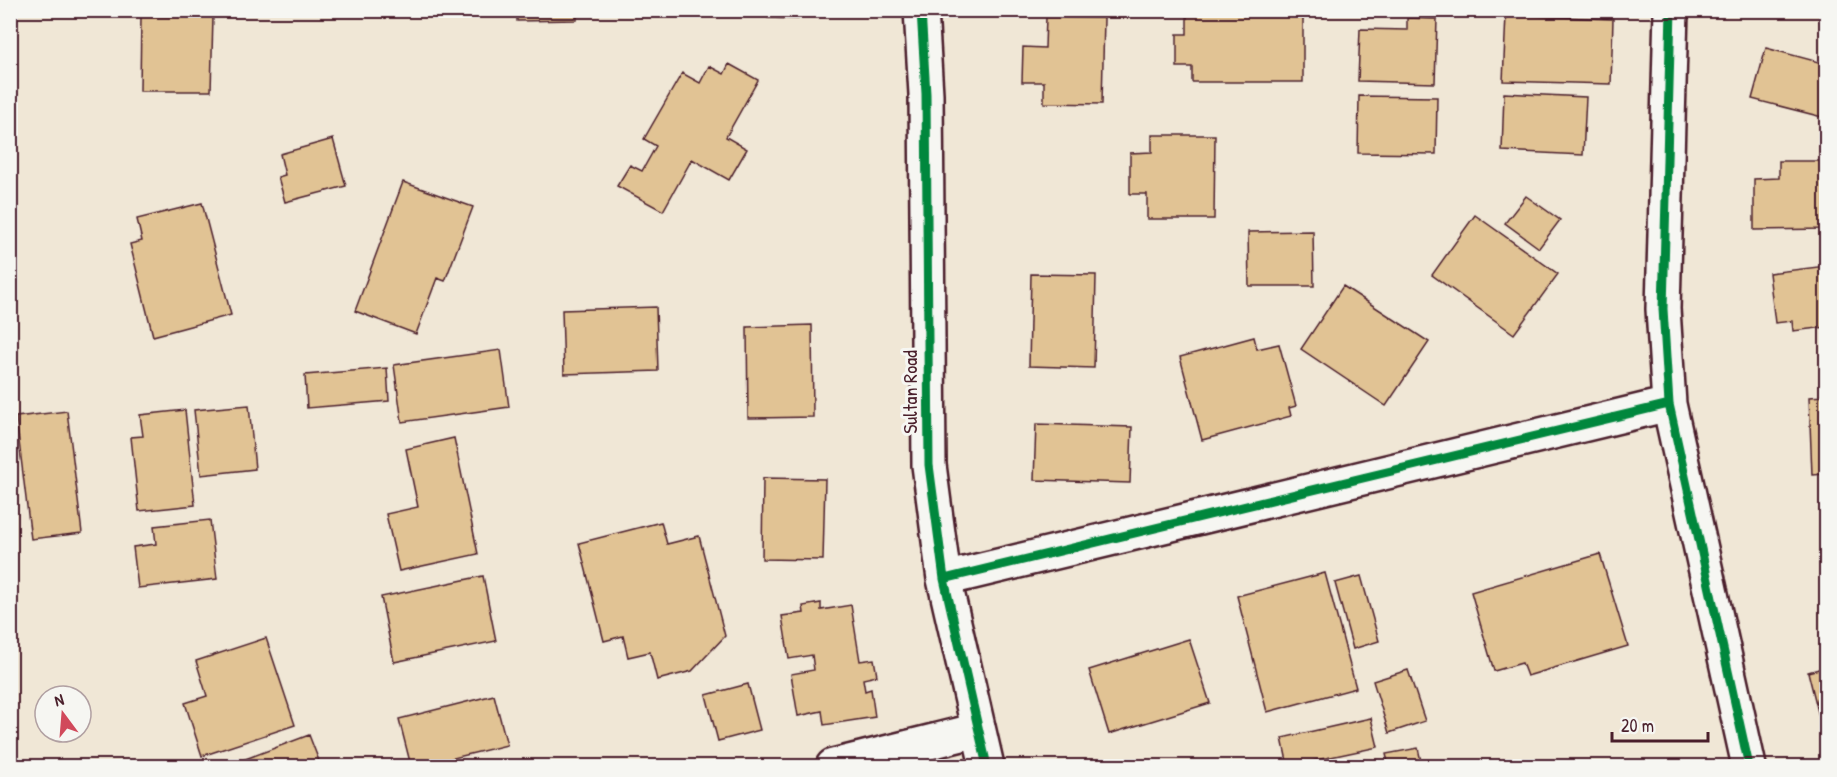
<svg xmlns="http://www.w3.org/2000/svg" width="1837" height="777" font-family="'Patrick Hand',sans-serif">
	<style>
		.building { fill: #e1c394; stroke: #4a1f2b; stroke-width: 1.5 }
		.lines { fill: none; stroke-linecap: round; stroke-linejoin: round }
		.street-casing { stroke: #4a1f2b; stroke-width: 38 }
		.street { stroke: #f6f6f2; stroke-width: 33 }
		.cycleway-casing { stroke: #f6f6f2; stroke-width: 13 }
		.cycleway { stroke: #00873e; stroke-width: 9 }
		.labels { text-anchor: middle; stroke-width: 6; stroke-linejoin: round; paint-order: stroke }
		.street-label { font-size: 20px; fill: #4a1f2b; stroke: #f6f6f2 }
	</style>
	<rect width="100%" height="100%" fill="#f0e7d6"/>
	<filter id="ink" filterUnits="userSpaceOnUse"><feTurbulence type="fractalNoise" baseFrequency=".0167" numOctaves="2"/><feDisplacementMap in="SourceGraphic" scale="12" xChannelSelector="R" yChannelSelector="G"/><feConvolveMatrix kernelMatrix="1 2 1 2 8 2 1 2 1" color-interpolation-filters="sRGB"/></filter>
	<g filter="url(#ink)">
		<path class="building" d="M517,10H577V20L517,21Z
			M769,10H798V19L768,18Z
			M1187,10H1303V82H1192V67H1177V34H1187Z
			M1506,15L1613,19L1611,84L1503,81Z
			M141,16L213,17L211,91H140Z
			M1046,17L1104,18L1102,104L1044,103V82H1022L1023,47L1045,48Z
			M1407,18L1437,19L1435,83L1358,81L1360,29L1407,30Z
			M1766,48L1826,64V118L1752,99Z
			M729,64L758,80L726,137L747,149L729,180L692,159L663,211L617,186L630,165L642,171L656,146L644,139L682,73L700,83L709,66L724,74Z
			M1504,93L1586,97L1583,155L1502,151Z
			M1359,96L1437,97L1436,154L1358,153Z
			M1152,135H1215L1214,219H1147V194H1130V153L1152,152Z
			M333,139L346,186L285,202L278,177L285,175L280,154Z
			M1779,161H1826V229L1754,230V179L1779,178Z
			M403,182L473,207L445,281L437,278L416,334L355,311Z
			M1526,196L1560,220L1539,248L1505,223Z
			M202,203L231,315L153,336L130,244L142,241L137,219Z
			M1475,215L1558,274L1514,334L1432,275Z
			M1313,231L1314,286H1249L1248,232Z
			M1826,266V327L1793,331L1792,321L1775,323L1769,273Z
			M1031,274L1096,275L1094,368L1029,366Z
			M1343,286L1429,342L1386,406L1301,349Z
			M656,307L658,371L564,374L562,310Z
			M812,325L813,417L748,418L747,327Z
			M1254,337L1257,349L1279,344L1296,406L1289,408L1291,416L1202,440L1180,357Z
			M501,350L509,407L402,422L394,365Z
			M387,368L389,401L307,408L305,375Z
			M1826,396V474L1812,475L1809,397Z
			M249,405L255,469L201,475L194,410Z
			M185,410L195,505L139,511L131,437L143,436L140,415Z
			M67,411L82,533L31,539L16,417Z
			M1036,424L1132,427L1130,483L1034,480Z
			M454,438L478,554L399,571L386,514L418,507L406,449Z
			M763,478L825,479L823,560L762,559Z
			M210,520L217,579L138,588L133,547L156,544L154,526Z
			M661,522L667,544L699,536L725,636L692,671L657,680L650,652L628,657L623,636L604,641L579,543Z
			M1600,554L1628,646L1527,676L1522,663L1494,671L1471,592Z
			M1325,573L1356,688L1267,712L1237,596Z
			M483,576L496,641L394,662L381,597Z
			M1361,576L1379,641L1353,649L1335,583Z
			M821,603V610L851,605L860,661L874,659L877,676L863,679L865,691L871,689L875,717L824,725L822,711L798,716L791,674L814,670L812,655L789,659L782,616L804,613L803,606Z
			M266,638L295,725L202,756L185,703L207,696L196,661Z
			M1189,639L1210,703L1109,734L1089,670Z
			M1826,667V714L1819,716L1808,672Z
			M1408,670L1425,721L1389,733L1373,681Z
			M748,684L760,730L718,741L706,695Z
			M494,695L507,745L421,766H411L399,719Z
			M1371,718L1378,747L1288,766L1282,738Z
			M309,735L321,766H227Z
			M1418,748L1422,766H1389L1386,754Z"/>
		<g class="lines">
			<defs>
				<path id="street" d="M921,10L926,94L929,465L944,579L987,766
					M1671,10L1663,309L1669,404L1749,766
					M944,579L1669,404
					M833,766L978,730"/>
			</defs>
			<use href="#street" class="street-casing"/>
			<use href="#street" class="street"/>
			<defs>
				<path id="cycleway" d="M921,10L926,94L929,465L944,579L987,766
					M1671,10L1663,309L1669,404L1749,766
					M944,579L1669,404"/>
			</defs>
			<use href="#cycleway" class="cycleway-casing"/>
			<use href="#cycleway" class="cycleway"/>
		</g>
	</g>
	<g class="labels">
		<g class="street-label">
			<text transform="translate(910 392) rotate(-90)" y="7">Sultan Road</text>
		</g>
	</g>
	<rect width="1837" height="777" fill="none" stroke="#f6f6f2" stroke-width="36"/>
	<rect x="18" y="18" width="1801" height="741" fill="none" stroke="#4a1f2b" stroke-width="2" filter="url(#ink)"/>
	<g transform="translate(63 714) rotate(344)"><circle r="28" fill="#f6f6f2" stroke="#b1a0a2" stroke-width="1.5"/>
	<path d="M0-4.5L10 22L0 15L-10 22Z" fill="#d1495b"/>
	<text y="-9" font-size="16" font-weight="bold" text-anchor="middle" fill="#4a1f2b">N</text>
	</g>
	<path d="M1612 732v9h96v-9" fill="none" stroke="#4a1f2b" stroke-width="3"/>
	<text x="1621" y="732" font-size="18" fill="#4a1f2b" stroke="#f6f6f2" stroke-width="4.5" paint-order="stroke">20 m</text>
</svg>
